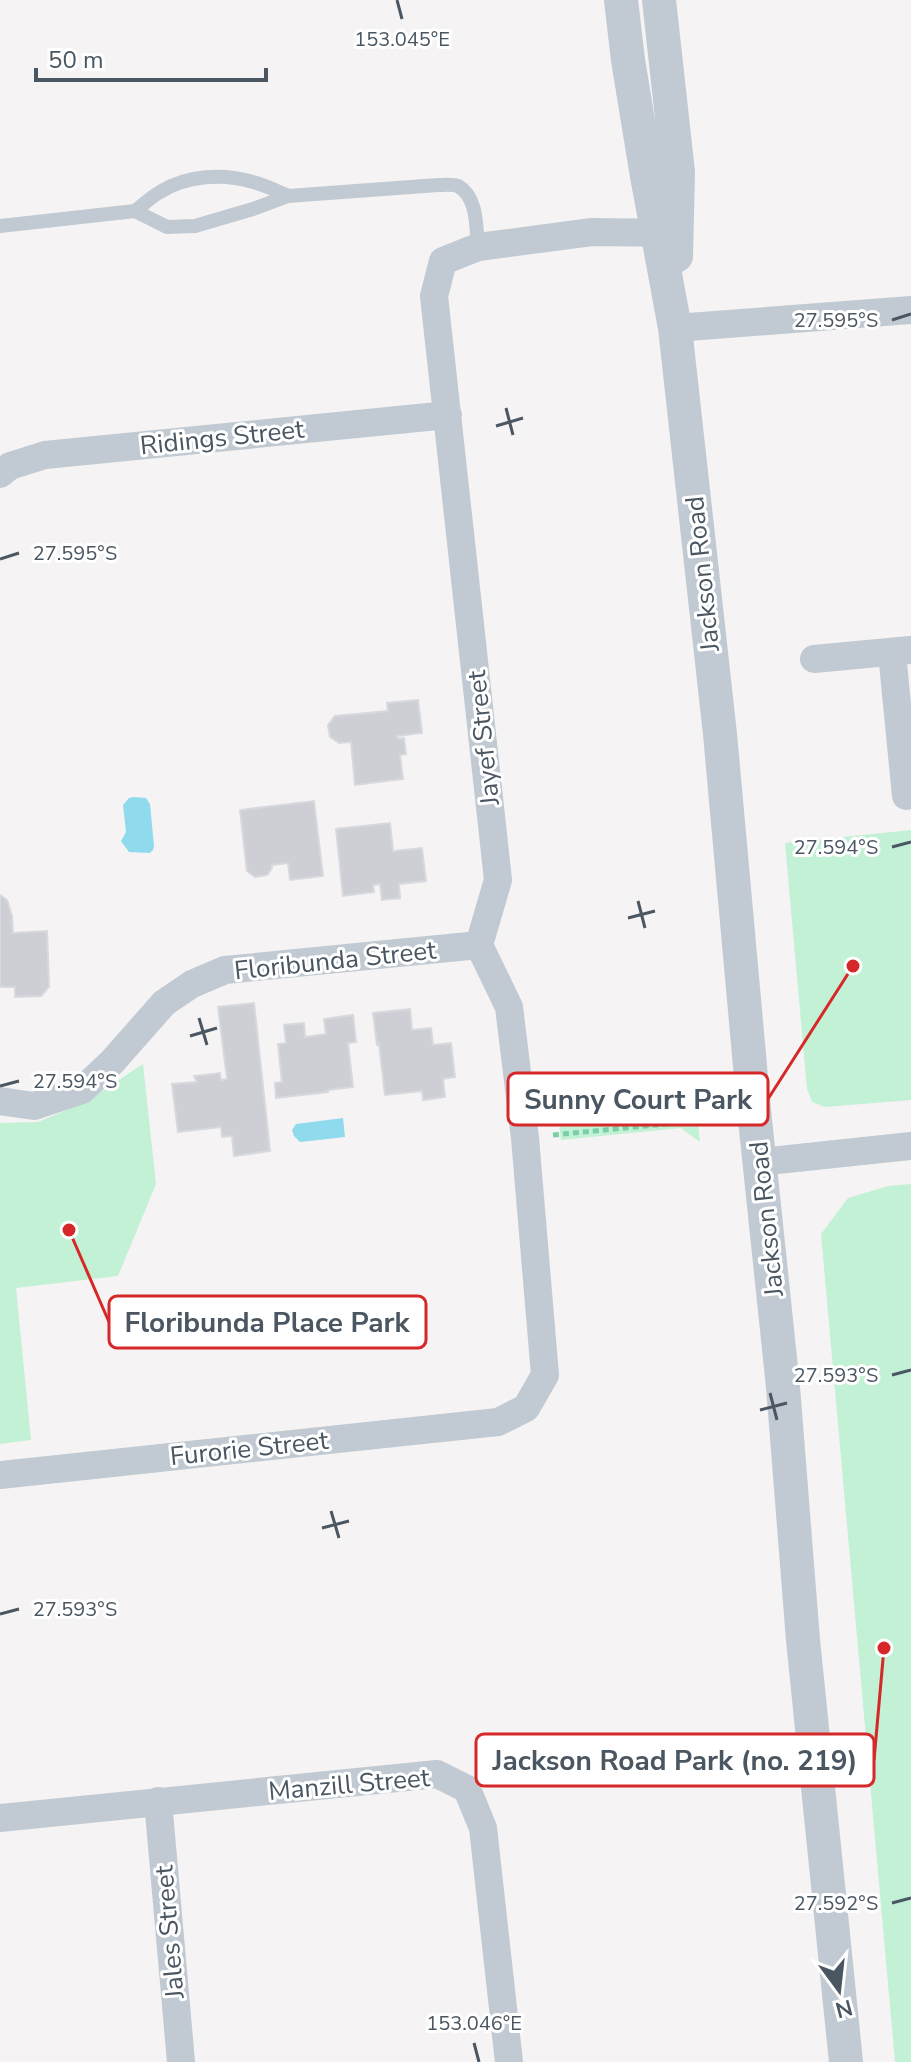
<svg xmlns="http://www.w3.org/2000/svg" width="911" height="2062" font-family="'Nunito Sans',sans-serif">
	<style>
		.green { fill: #c3f1d5 }
		.water { fill: #90daee }
		.building { fill: #cdcfd5; stroke: #d7d9de; stroke-width: 2 }
		.lines { fill: none; stroke-linecap: round; stroke-linejoin: round }
		.path { stroke: #7ad0a6; stroke-width: 5; stroke-dasharray: 6 4; stroke-linecap: butt }
		.service { stroke: #c1cad2; stroke-width: 14 }
		.minor { stroke: #c1cad2; stroke-width: 28 }
		.tertiary { stroke: #c1cad2; stroke-width: 34 }
		.ticks { fill: none; stroke: #4a5661; stroke-width: 3 }
		.labels { text-anchor: middle; stroke-width: 6; stroke-linejoin: round; paint-order: stroke }
		.street-label { font-size: 26px; fill: #4a5661; stroke: #fff }
		.ticks-label { font-size: 20px; text-anchor: middle; fill: #4a5661; stroke: #fff; stroke-width: 6; stroke-linejoin: round; paint-order: stroke }
		.leader { fill: none; stroke: #d62828; stroke-width: 3 }
		.callout-dot { fill: #d62828; stroke: #fff; stroke-width: 3 }
		.callout { fill: #fff; stroke: #d62828; stroke-width: 3 }
		.callout-label { font-size: 28px; text-anchor: middle; font-weight: bold; fill: #4a5661 }
	</style>
	<rect width="100%" height="100%" fill="#f5f3f3"/>
	<path class="green" d="M911,830V1100L825,1107L812,1102L807,1089L785,843Z
		M143,1064L156,1184L118,1276L16,1288L31,1440L0,1444V1123L38,1122L87,1101Z
		M694,1085L700,1142L681,1128L561,1140L558,1115L683,1102Z
		M911,1184V2062H895L821,1234L848,1198L888,1186Z"/>
	<path class="water" d="M133,797L146,798L150,804L154,846L153,850L150,853L129,852L121,841L126,832L123,805L129,798Z
		M343,1118L345,1137L300,1142L294,1136L292,1130L296,1124Z"/>
	<path class="building" d="M418,700L422,733L397,736L398,739L404,738L406,754L400,755L403,779L355,785L351,742L339,743L330,737L328,725L335,716L388,711L387,703Z
		M314,801L323,876L290,880L288,863L272,865V868L267,875L255,877L247,871L240,810Z
		M390,823L393,851L422,848L426,881L399,884L400,898L382,900L380,884L373,885L374,892L343,896L336,829Z
		M0,895L7,900L12,916L13,933L47,931L49,987L41,996L15,997V987H0Z
		M254,1003L270,1151L234,1156L232,1136L222,1137L221,1127L178,1132L172,1084L197,1082L194,1076L220,1073L221,1080L227,1079L218,1007Z
		M410,1009L412,1030L431,1028L433,1045L451,1043L455,1077L443,1079L445,1097L423,1100L422,1091L385,1095L379,1044L377,1045L373,1013Z
		M353,1015L356,1042L348,1043L353,1087L328,1090V1092L276,1098L275,1083L282,1082L278,1044L286,1043L284,1025L304,1023L305,1037L326,1034L324,1019Z"/>
	<g class="lines">
		<path class="path" d="M553,1135L707,1120L725,1116"/>
		<path class="service" d="M135,211C143,205 151,197 160,192C187,175 223,173 253,182C265,185 277,191 288,196
			M0,226L135,211L167,227L195,226L253,209L288,196L438,185C444,185 453,184 458,186C478,197 476,228 478,247"/>
		<path class="minor" d="M675,328L911,310
			M0,474L10,466L45,455L448,415
			M892,653L906,796
			M814,659L910,650
			M0,1101L34,1106L82,1090L112,1062L164,1003L192,984L225,970L479,945
			M760,1162L911,1146
			M0,1475L498,1422L526,1408L545,1375L525,1138L509,1007L479,945L498,880L434,296L443,261L478,247L592,232L677,233
			M158,1801L181,2062
			M0,1818L437,1774L467,1789L483,1828L509,2062"/>
		<path class="tertiary" d="M621,0L628,60L647,176L675,328L720,734L754,1110L783,1387L803,1640L846,2062
			M659,0L678,172L676,256"/>
	</g>
	<path class="ticks" d="M397,0L402,19M892,320L911,314M506,408L513,435M496,426L523,418M0,559L19,553M892,847L911,842M638,901L645,928M628,918L655,911M199,1018L207,1045M190,1036L217,1028M0,1086L19,1081M892,1375L911,1370M770,1393L777,1420M760,1410L787,1403M331,1511L339,1538M322,1528L349,1521M0,1614L19,1609M892,1903L911,1898M474,2043L479,2062"/>
	<g class="labels">
		<g class="street-label">
			<text transform="translate(222 437) rotate(-6)" y="9">Ridings Street</text>
			<text transform="translate(702 574) rotate(-96)" y="9">Jackson Road</text>
			<text transform="translate(483 738) rotate(-96)" y="9">Jayef Street</text>
			<text transform="translate(335 960) rotate(-6)" y="9">Floribunda Street</text>
			<text transform="translate(766 1219) rotate(-96)" y="9">Jackson Road</text>
			<text transform="translate(249 1448) rotate(-6)" y="9">Furorie Street</text>
			<text transform="translate(349 1784) rotate(-5)" y="9">Manzill Street</text>
			<text transform="translate(169 1932) rotate(-95)" y="9">Jales Street</text>
		</g>
	</g>
	<g class="ticks-label">
		<text x="402" y="46">153.045°E</text>
		<text x="836" y="327">27.595°S</text>
		<text x="75" y="560">27.595°S</text>
		<text x="836" y="854">27.594°S</text>
		<text x="75" y="1088">27.594°S</text>
		<text x="836" y="1382">27.593°S</text>
		<text x="75" y="1616">27.593°S</text>
		<text x="836" y="1910">27.592°S</text>
		<text x="474" y="2030">153.046°E</text>
	</g>
	<path class="leader" d="M853 966L768 1099M69 1230L109 1322M884 1648L874 1760"/>
	<g class="callout-dot">
		<circle cx="853" cy="966" r="8"/>
		<circle cx="69" cy="1230" r="8"/>
		<circle cx="884" cy="1648" r="8"/>
	</g>
	<g class="callout">
		<rect x="508" y="1073" width="260" height="52" rx="8"/>
		<rect x="109" y="1296" width="317" height="52" rx="8"/>
		<rect x="476" y="1734" width="398" height="52" rx="8"/>
	</g>
	<g class="callout-label">
		<text x="638" y="1109">Sunny Court Park</text>
		<text x="267" y="1332">Floribunda Place Park</text>
		<text x="675" y="1770">Jackson Road Park (no. 219)</text>
	</g>
	<g transform="translate(839 1990) rotate(165)" stroke="#ffffff" stroke-width="6" paint-order="stroke">
	<path d="M0-6L14 30L0 20L-14 30Z" fill="#4a5661"/>
	<text y="-12" font-size="22" font-weight="bold" text-anchor="middle" fill="#4a5661">N</text>
	</g>
	<path d="M36 68v12h230v-12" fill="none" stroke="#4a5661" stroke-width="4"/>
	<text x="48" y="68" font-size="24" fill="#4a5661" stroke="#ffffff" stroke-width="6" paint-order="stroke">50 m</text>
</svg>
